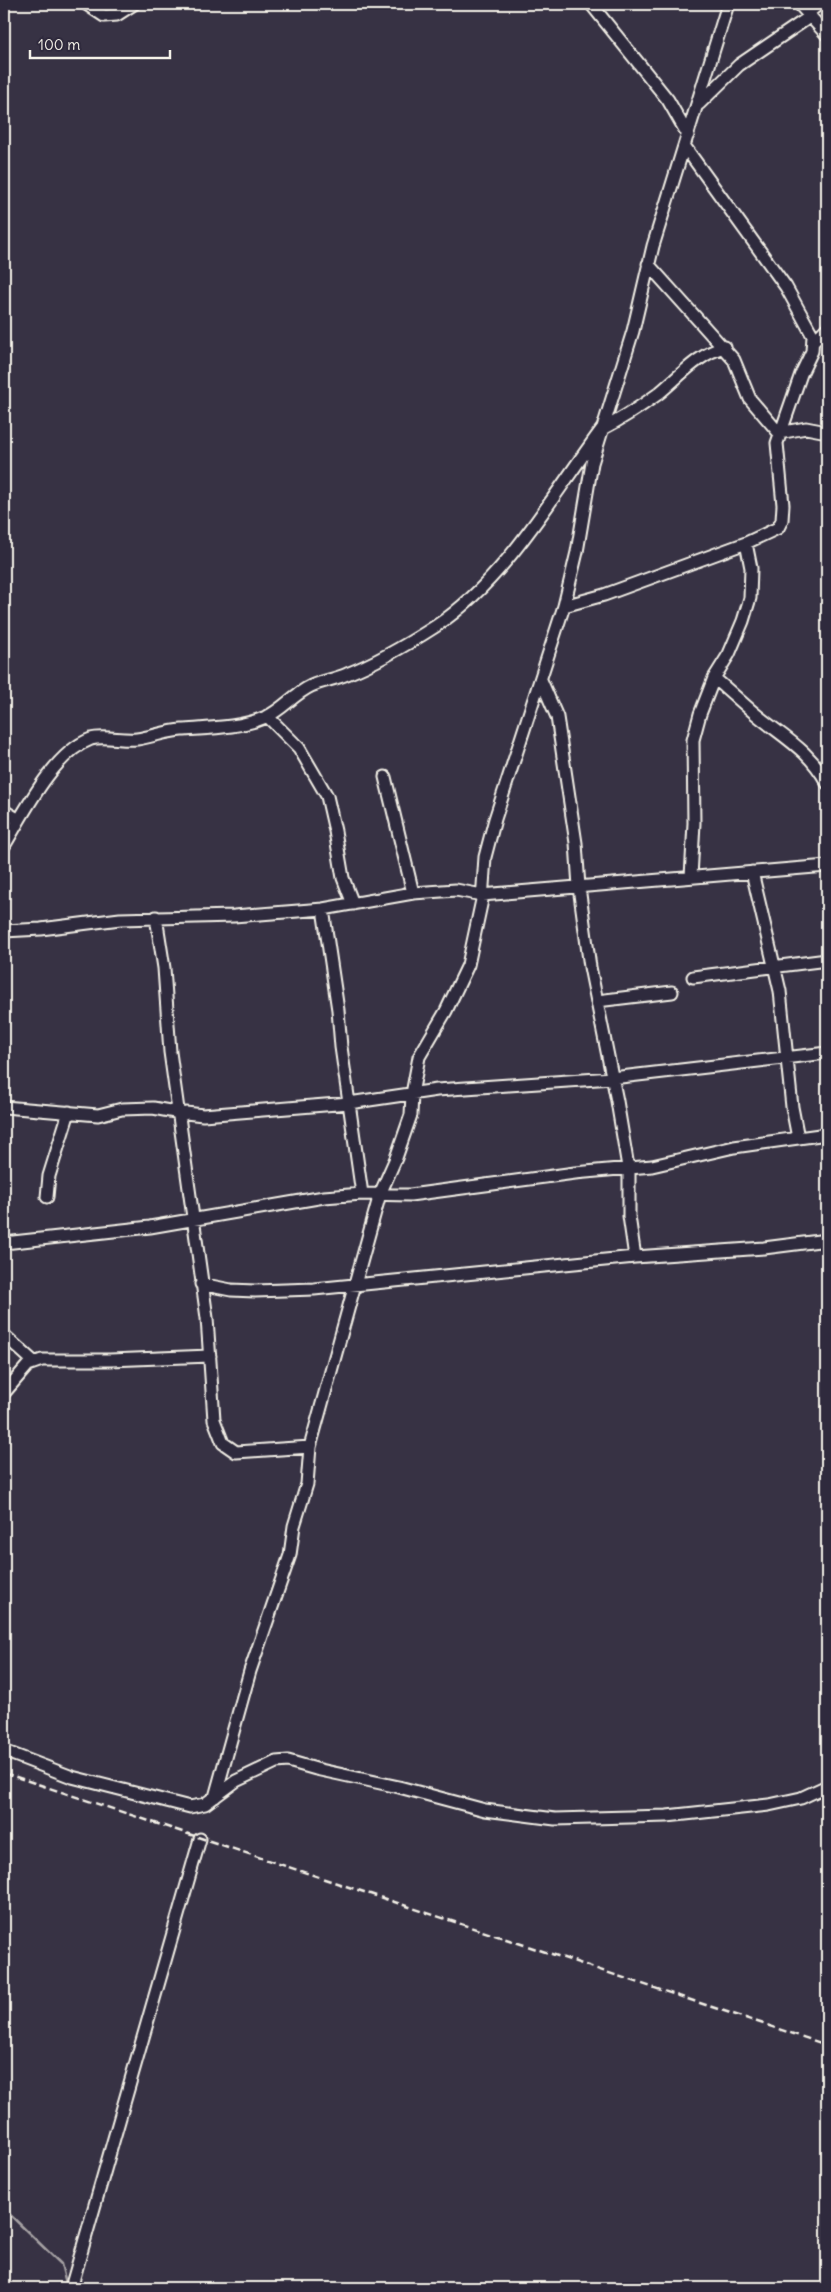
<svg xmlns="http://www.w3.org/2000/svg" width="831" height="2292" font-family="Delius,sans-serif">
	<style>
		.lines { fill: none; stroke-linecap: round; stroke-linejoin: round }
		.stream { stroke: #a6a2a4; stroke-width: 2.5 }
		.minor-casing { stroke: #f4f1e8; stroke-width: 15 }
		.minor { stroke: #2f2a3d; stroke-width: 11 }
		.rail { stroke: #f4f1e8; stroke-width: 2.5; stroke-dasharray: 8 4; stroke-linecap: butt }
	</style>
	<rect width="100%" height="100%" fill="#373244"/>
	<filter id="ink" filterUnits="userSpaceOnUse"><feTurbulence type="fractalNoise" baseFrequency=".02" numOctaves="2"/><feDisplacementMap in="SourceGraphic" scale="10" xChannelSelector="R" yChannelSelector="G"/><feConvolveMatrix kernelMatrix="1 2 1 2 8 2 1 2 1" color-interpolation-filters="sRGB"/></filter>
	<g filter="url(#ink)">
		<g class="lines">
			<path class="stream" d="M4,2209L61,2264L67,2287"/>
			<defs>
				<path id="minor" d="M86,4L104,16L117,15L134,4
					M591,4L668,100L688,135
					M799,4L827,35
					M808,13L819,4
					M699,104L739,65L811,16
					M648,264L734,360L750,399L779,433L806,428L827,432
					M814,341L827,328
					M564,606L604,595L746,543L778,528L782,520L783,505L777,443L801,374L812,351L813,336L786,287L685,147
					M714,678C729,690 743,704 758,716C785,738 810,751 827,783
					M541,680L557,717L576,843L579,887L590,967L617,1101L629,1173V1216L635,1257
					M267,716L299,748L327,796L335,831L343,878L353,904
					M385,777L413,893
					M4,811L19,820
					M4,846C24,813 53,753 91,739C104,735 123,741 137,739C152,737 166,731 182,730C210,728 240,728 266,717C282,710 294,694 311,686C322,681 336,679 347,674C378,662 408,644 436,626C506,579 552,496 602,429C622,419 640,407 658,394C678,378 699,353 725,347
					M752,872L780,991L792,1107L798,1138
					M691,877L694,823L693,740L700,714L714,678L729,654L743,621L750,598L751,568L746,543
					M323,909L338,1010L341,1047L362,1194
					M156,917L164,968L170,1052L207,1318L214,1420L223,1443L236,1452L310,1447
					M4,931L41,929L120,919L234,916L323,909L413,893L456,890L482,895L827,866
					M693,977L827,960
					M597,1001L672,992
					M4,1107L98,1115L122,1109L153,1108L175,1112L180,1116L186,1113L203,1115L349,1103L437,1090L612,1078L827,1053
					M47,1197L49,1176L69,1112
					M4,1243L150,1227L324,1197L362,1194L410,1195L575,1173L652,1166L734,1147L827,1134
					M201,1284L231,1290L255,1291L314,1289L635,1257L764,1248L827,1240
					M4,1335L34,1362
					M4,1393L28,1365L42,1360H110L210,1356
					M4,1751L72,1777L190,1807L205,1804L236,1781L276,1762L288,1761L316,1769L399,1787L485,1810L555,1819L667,1816L769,1805L801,1798L827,1786
					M215,1797L250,1671L290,1555L294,1526L307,1484L310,1447L380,1194L396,1158L411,1115L412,1094L419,1057L446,1011L468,965L482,900L485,857L495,819L564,606L577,552L592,463L633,331L653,246L728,4
					M71,2288L200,1839"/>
			</defs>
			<use href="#minor" class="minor-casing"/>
			<use href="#minor" class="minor"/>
			<path class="rail" d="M4,1773L827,2045"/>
		</g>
	</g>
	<rect width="831" height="2292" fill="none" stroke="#2f2a3d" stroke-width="20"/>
	<rect x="10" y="10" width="811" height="2272" fill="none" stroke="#f4f1e8" stroke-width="2" filter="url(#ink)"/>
	<path d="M30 50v8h140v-8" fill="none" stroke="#f4f1e8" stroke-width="2.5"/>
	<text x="38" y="50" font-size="15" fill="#f4f1e8" stroke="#2f2a3d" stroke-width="4" paint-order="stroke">100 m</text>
</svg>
